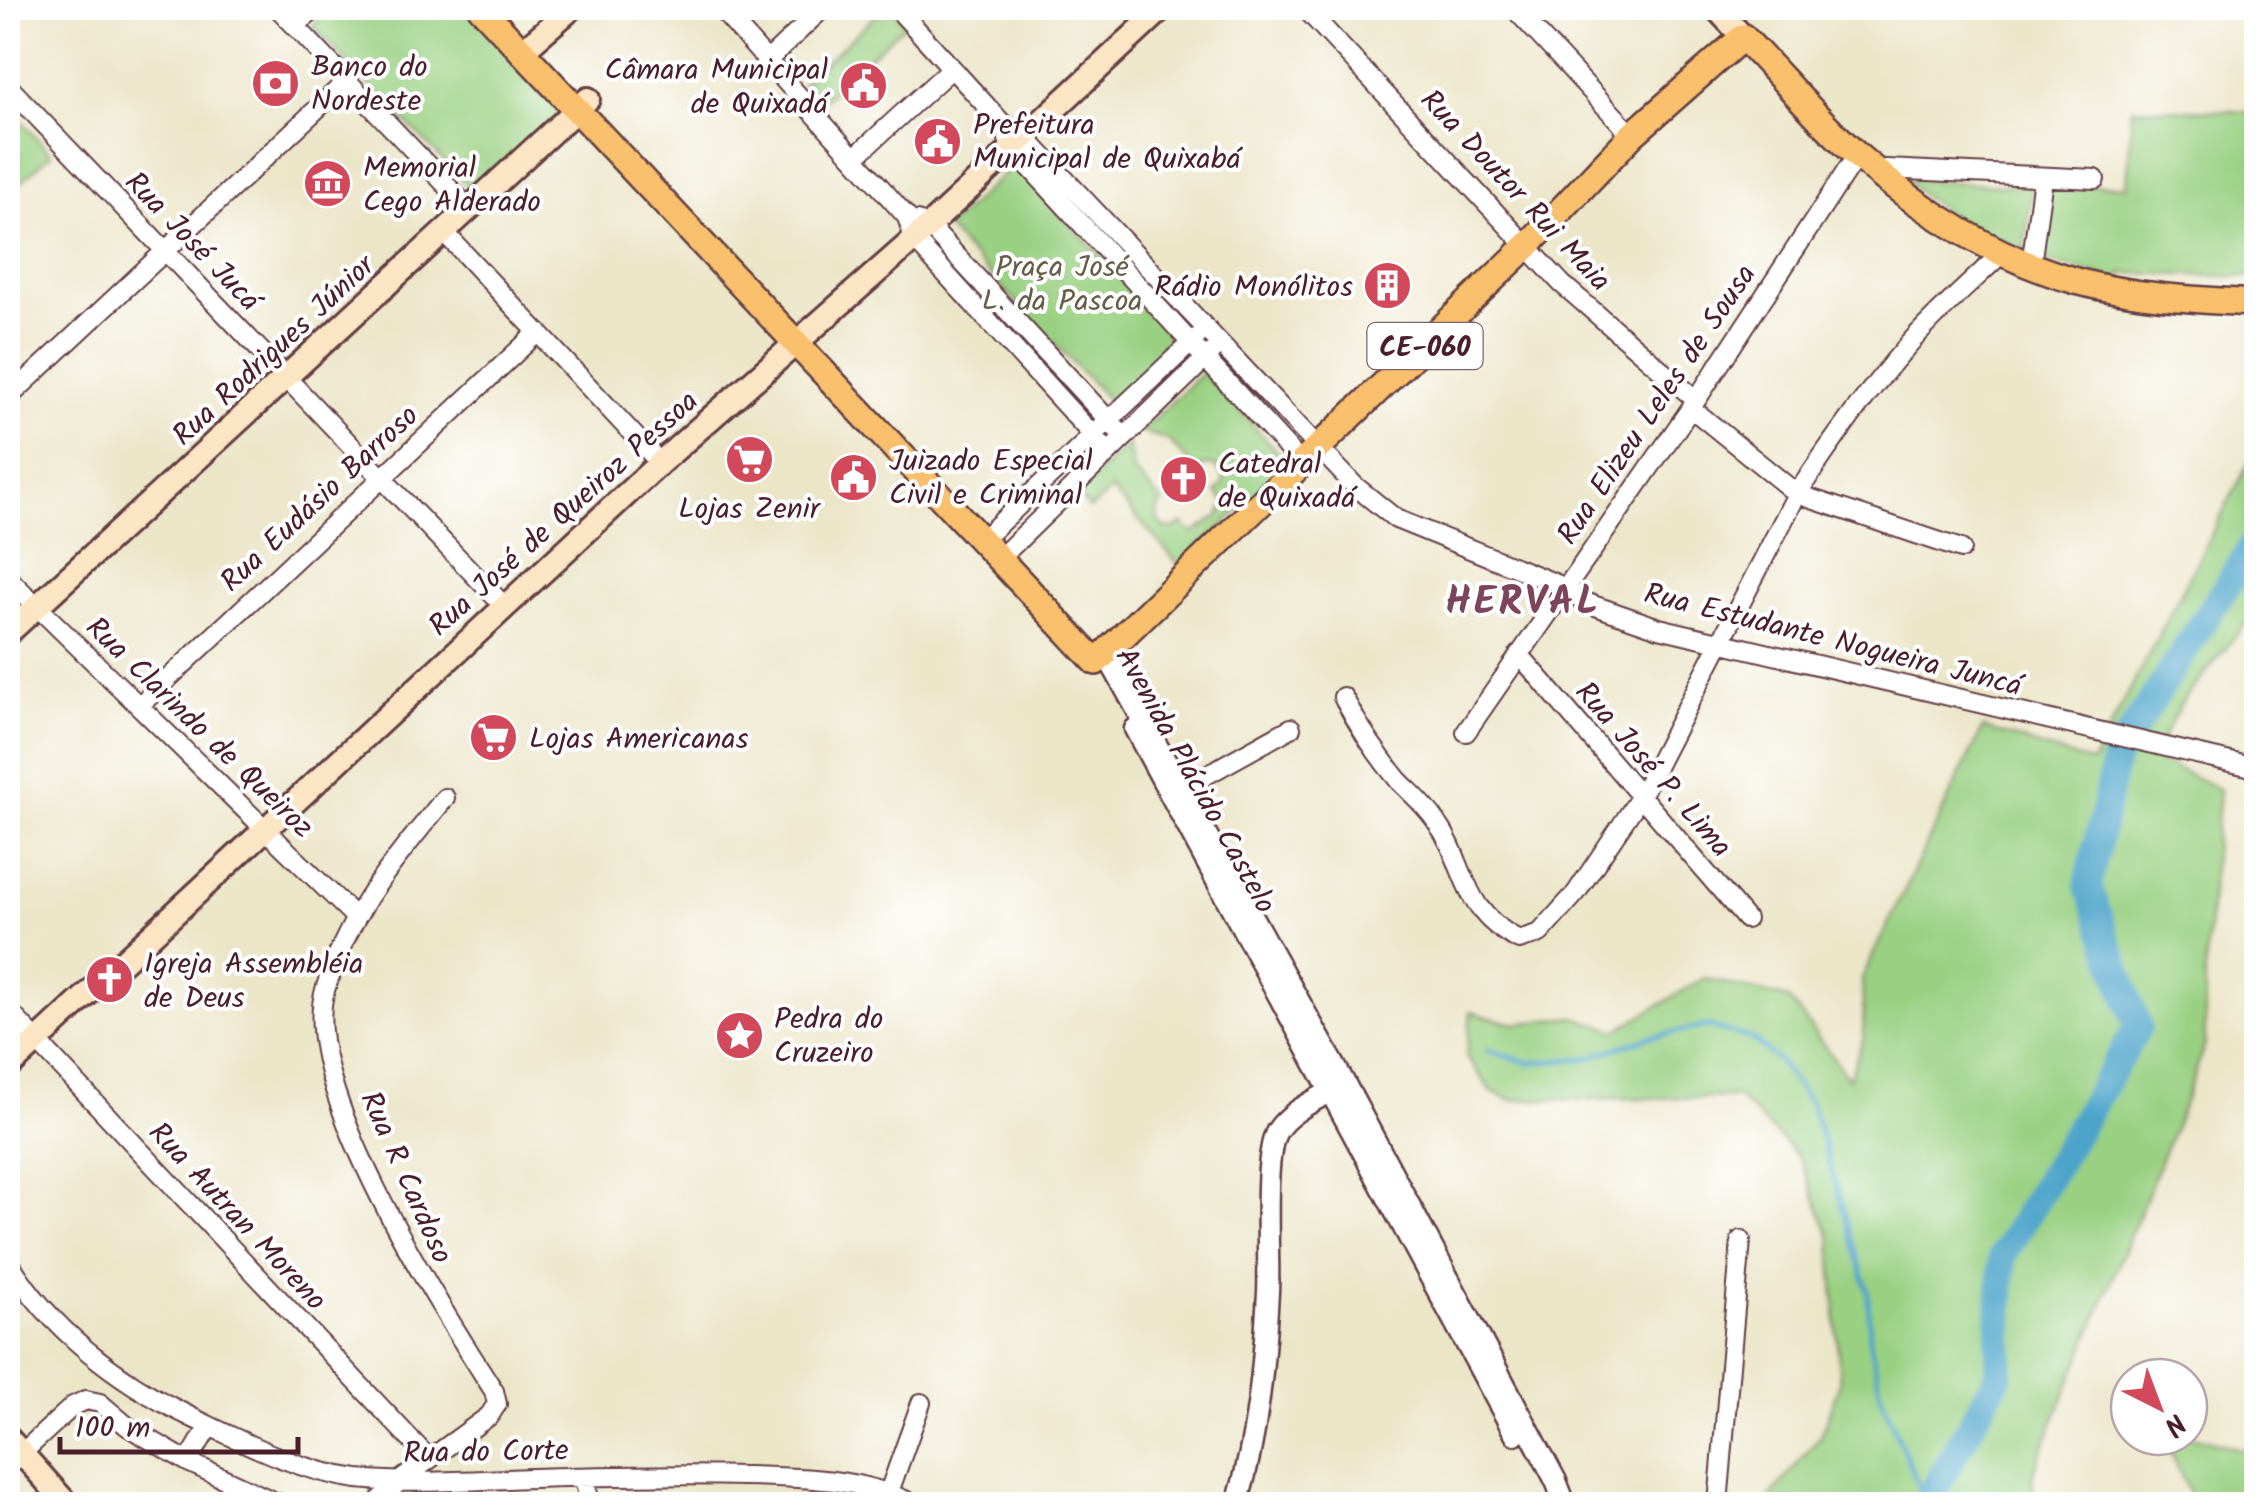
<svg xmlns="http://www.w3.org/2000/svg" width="2264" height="1512" font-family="Kalam,sans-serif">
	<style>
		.green { fill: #9ad082; stroke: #727856; stroke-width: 2.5 }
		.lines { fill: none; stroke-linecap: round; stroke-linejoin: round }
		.stream { stroke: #4ea4ca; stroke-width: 5 }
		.river { stroke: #4ea4ca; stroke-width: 28 }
		.minor-casing { stroke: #623d43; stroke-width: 22 }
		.tertiary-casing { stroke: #623d43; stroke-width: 25 }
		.secondary-casing { stroke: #623d43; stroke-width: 28 }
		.primary-casing { stroke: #623d43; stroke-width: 30 }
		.minor { stroke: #fff; stroke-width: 18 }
		.tertiary { stroke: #fff; stroke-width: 20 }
		.secondary { stroke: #fce5c4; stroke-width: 22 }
		.primary { stroke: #f8bf6c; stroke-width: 25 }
		.labels { text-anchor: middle; stroke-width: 8; stroke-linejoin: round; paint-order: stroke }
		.shield { fill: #fff; stroke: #80626b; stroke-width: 2.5 }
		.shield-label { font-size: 28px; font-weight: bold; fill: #4a1f2b }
		.poi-label { font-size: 30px; fill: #4a1f2b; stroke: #fff; text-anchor: start }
		.street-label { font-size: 30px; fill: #4a1f2b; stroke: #fff }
		.park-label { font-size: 30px; fill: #665d49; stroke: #fff }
		.district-label { font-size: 40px; font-weight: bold; letter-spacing: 2.5px; fill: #7c455b; stroke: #fff }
	</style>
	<rect width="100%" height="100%" fill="#fff"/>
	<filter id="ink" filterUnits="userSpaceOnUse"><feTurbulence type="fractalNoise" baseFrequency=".01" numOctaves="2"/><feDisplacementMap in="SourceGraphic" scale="20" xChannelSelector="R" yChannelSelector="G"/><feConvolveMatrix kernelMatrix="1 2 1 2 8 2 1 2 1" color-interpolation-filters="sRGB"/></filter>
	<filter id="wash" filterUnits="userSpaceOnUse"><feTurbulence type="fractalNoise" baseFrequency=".0048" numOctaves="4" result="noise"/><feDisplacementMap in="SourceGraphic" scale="40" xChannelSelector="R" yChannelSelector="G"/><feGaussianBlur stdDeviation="2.25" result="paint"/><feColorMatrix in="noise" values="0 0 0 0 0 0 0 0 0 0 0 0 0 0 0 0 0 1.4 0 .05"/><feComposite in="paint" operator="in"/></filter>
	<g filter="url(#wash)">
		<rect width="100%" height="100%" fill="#ece6c9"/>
		<path class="green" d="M331,8H471L567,110L477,195L312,26Z
			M884,8H890L905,24L821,102L802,83Z
			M8,106L51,154L8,194Z
			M2132,108L2256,112V277L2122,273L2121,280L2037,259L2048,184L2127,186Z
			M1014,164L1178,339L1110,402L946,228Z
			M1902,179L2032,187L2024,251L1949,215Z
			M1203,372L1289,464L1180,566L1112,490L1090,509L1076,494L1128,444L1133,470L1163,503L1158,508L1157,519L1166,529L1177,528L1182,523L1193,534L1219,516L1226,503L1216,492L1223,485L1224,476L1214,466L1204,465L1197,471L1167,439L1140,432Z
			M2256,449V611L2180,705L2153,757L2219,789L2205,971V1045L2181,1111L2032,1475L2035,1504H1765L1820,1436L1840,1383L1831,1238L1799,1157L1738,1097L1511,1100L1491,1091L1466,1056L1471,1012L1514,1024L1575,1017L1616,1031L1704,978L1789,999L1849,1079L1864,1037L1862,978L1983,728L2092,763Z
			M2189,1435L2256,1453V1504H2194L2164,1437Z"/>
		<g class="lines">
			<path class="stream" d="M1487,1050L1531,1063L1587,1058L1650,1037L1708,1026L1752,1039L1778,1061L1812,1106L1868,1292L1870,1341L1882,1399L1926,1504"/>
			<path class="river" d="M1926,1504L1999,1375L2002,1256L2138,1027L2088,886L2116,756L2256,541"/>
		</g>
	</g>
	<g filter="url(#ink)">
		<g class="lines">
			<defs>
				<path id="minor" d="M278,8L470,210
					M720,8L907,217L914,239L1108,452
					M897,8L1002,123L1024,136L1355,486L1396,519L1564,587L1587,603L1659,628L2256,768
					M1305,8L1562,284L1695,399
					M1514,8L1632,135
					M296,25L316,8
					M767,61L823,8
					M8,86L505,607
					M1008,139L1012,148L1303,465
					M855,157L952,68
					M1877,172L1886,169L2095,179
					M917,221L929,226L1124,437
					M444,232L660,463
					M2031,265L2043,178
					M8,398L349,79
					M1691,408L1797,494L1961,549
					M982,540L1196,338
					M1000,558L1211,353
					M8,578L354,916
					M1519,654L1746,919
					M1343,697C1359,727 1377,755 1399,781C1412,794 1426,806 1436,821C1468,865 1459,910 1519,940L1540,933L1576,893L1641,796L1797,494C1831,442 1867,392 1908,345C1937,312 1971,283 2003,252
					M140,705L538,332
					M1466,732L1691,408L1857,155
					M1183,788L1291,728
					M8,1010L429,1459
					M8,1260C48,1328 119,1382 189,1416C243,1442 298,1471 358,1479C416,1485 474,1480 532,1478C603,1476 673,1474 744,1476C801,1477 862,1478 913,1504
					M188,1462L209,1426
					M8,1466L73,1406L86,1400L100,1403L127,1426L188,1462L279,1504
					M583,1477L591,1504
					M889,1492L921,1403
					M376,1504L401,1480L489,1416L497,1404L494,1391C442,1310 297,1085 325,990C350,909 393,862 445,798
					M1718,1504L1741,1240"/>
				<path id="tertiary" d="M1106,654L1344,1082L1556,1481L1565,1504
					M1135,729L1515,1434
					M1237,1504C1258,1435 1264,1364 1268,1292C1270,1257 1262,1156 1277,1131C1289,1111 1319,1099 1339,1086"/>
				<path id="secondary" d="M1716,8L1743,37
					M522,51L572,8
					M8,633L588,99
					M8,1068L660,463L929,226L1163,8
					M8,1438L67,1504"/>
				<path id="primary" d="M481,8L1096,662L1527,246L1632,135L1743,37C1782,77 1818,121 1860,158C1921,211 1997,259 2076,281C2134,297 2197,300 2256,303"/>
			</defs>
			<use href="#minor" class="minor-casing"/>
			<use href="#tertiary" class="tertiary-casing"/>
			<use href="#secondary" class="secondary-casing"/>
			<use href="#primary" class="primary-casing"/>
			<use href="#minor" class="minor"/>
			<use href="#tertiary" class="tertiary"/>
			<use href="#secondary" class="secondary"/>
			<use href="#primary" class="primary"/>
		</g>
	</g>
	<defs>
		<symbol id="bank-disc" viewBox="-11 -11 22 22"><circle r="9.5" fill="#d1495b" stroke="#fff"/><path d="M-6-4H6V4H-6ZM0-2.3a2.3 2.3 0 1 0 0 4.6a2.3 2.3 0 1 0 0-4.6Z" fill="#fff"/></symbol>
		<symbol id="civic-disc" viewBox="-11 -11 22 22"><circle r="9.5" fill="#d1495b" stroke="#fff"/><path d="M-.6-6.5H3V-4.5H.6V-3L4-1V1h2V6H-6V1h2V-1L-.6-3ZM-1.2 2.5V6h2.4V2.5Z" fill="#fff"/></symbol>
		<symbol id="museum-disc" viewBox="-11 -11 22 22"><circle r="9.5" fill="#d1495b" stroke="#fff"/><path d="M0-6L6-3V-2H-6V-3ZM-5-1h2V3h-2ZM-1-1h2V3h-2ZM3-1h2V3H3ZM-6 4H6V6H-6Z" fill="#fff"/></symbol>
		<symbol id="building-disc" viewBox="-11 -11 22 22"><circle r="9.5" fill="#d1495b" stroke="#fff"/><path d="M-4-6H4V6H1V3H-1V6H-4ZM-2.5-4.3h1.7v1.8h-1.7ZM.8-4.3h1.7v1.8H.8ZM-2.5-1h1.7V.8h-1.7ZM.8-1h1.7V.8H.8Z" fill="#fff"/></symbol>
		<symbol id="supermarket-disc" viewBox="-11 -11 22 22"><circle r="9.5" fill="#d1495b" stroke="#fff"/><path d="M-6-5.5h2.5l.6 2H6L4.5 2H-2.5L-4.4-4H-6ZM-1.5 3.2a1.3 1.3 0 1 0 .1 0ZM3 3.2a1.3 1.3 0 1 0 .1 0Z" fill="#fff"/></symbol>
		<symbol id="church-disc" viewBox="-11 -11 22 22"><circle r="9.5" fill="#d1495b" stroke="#fff"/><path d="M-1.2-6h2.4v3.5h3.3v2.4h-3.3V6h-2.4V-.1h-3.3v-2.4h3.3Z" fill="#fff"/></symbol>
		<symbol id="sight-disc" viewBox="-11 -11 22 22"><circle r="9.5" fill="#d1495b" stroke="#fff"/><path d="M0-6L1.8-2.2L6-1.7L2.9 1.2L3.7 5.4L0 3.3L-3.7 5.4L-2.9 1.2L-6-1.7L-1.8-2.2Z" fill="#fff"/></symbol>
	</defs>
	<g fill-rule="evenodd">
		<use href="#bank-disc" x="248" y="56" width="55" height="55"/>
		<use href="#civic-disc" x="836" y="58" width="55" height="55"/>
		<use href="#civic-disc" x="910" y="114" width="55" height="55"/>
		<use href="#museum-disc" x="300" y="156" width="55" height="55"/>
		<use href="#building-disc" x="1360" y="258" width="55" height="55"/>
		<use href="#supermarket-disc" x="722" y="432" width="55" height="55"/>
		<use href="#civic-disc" x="826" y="450" width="55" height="55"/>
		<use href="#church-disc" x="1156" y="452" width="55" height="55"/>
		<use href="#supermarket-disc" x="466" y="710" width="55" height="55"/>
		<use href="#church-disc" x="82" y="952" width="55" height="55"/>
		<use href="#sight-disc" x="712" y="1008" width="55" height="55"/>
	</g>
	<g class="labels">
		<rect class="shield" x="1367.5" y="323" width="115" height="46" rx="8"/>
		<g class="shield-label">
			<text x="1425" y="356">CE-060</text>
		</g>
		<g class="poi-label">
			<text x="311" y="76">Banco do<tspan x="311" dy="34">Nordeste</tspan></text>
			<text x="828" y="79" text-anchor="end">Câmara Municipal<tspan x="828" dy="34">de Quixadá</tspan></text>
			<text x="973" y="134">Prefeitura<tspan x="973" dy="34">Municipal de Quixabá</tspan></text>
			<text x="363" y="177">Memorial<tspan x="363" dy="34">Cego Alderado</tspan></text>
			<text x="1353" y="296" text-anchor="end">Rádio Monólitos</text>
			<text x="889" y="470">Juizado Especial<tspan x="889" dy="34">Civil e Criminal</tspan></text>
			<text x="1218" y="473">Catedral<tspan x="1218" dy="34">de Quixadá</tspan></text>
			<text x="749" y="518" text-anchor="middle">Lojas Zenir</text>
			<text x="529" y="748">Lojas Americanas</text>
			<text x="144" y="973">Igreja Assembléia<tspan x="144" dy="34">de Deus</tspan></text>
			<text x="774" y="1028">Pedra do<tspan x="774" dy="34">Cruzeiro</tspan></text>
		</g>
		<g class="street-label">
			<text transform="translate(1516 190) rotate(47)" y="10">Rua Doutor Rui Maia</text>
			<text transform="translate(193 241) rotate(46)" y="10">Rua José Jucá</text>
			<text transform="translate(273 350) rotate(-43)" y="10">Rua Rodrigues Júnior</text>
			<text transform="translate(1656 404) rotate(-56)" y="10">Rua Elizeu Leles de Sousa</text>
			<text transform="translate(319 498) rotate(-43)" y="10">Rua Eudásio Barroso</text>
			<text transform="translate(563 513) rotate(-42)" y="10">Rua José de Queiroz Pessoa</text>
			<text transform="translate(1833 639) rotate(14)" y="10">Rua Estudante Nogueira Juncá</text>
			<text transform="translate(200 727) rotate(44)" y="10">Rua Clarindo de Queiroz</text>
			<text transform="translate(1654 769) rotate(49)" y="10">Rua José P. Lima</text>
			<text transform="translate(1196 780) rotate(61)" y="10">Avenida Plácido Castelo</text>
			<text transform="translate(407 1177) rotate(66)" y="10">Rua R Cardoso</text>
			<text transform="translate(238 1216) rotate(47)" y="10">Rua Autran Moreno</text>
			<text transform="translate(486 1451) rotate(-1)" y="10">Rua do Corte</text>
		</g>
		<g class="park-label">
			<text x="1062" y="276">Praça José<tspan x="1062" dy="34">L. da Pascoa</tspan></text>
		</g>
		<g class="district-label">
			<text x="1523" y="614">HERVAL</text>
		</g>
	</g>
	<rect width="2264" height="1512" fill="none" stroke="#fff" stroke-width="40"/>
	<g transform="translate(2159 1407) rotate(138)"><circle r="48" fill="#ffffff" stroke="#b7a5aa" stroke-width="2.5"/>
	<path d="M0-8L18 38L0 25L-18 38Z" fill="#d1495b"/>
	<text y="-15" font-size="28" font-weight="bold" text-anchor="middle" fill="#4a1f2b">N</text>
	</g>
	<path d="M60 1437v15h238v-15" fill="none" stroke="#4a1f2b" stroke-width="5"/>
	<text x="75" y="1437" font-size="30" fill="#4a1f2b" stroke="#ffffff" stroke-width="8" paint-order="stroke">100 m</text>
</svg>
